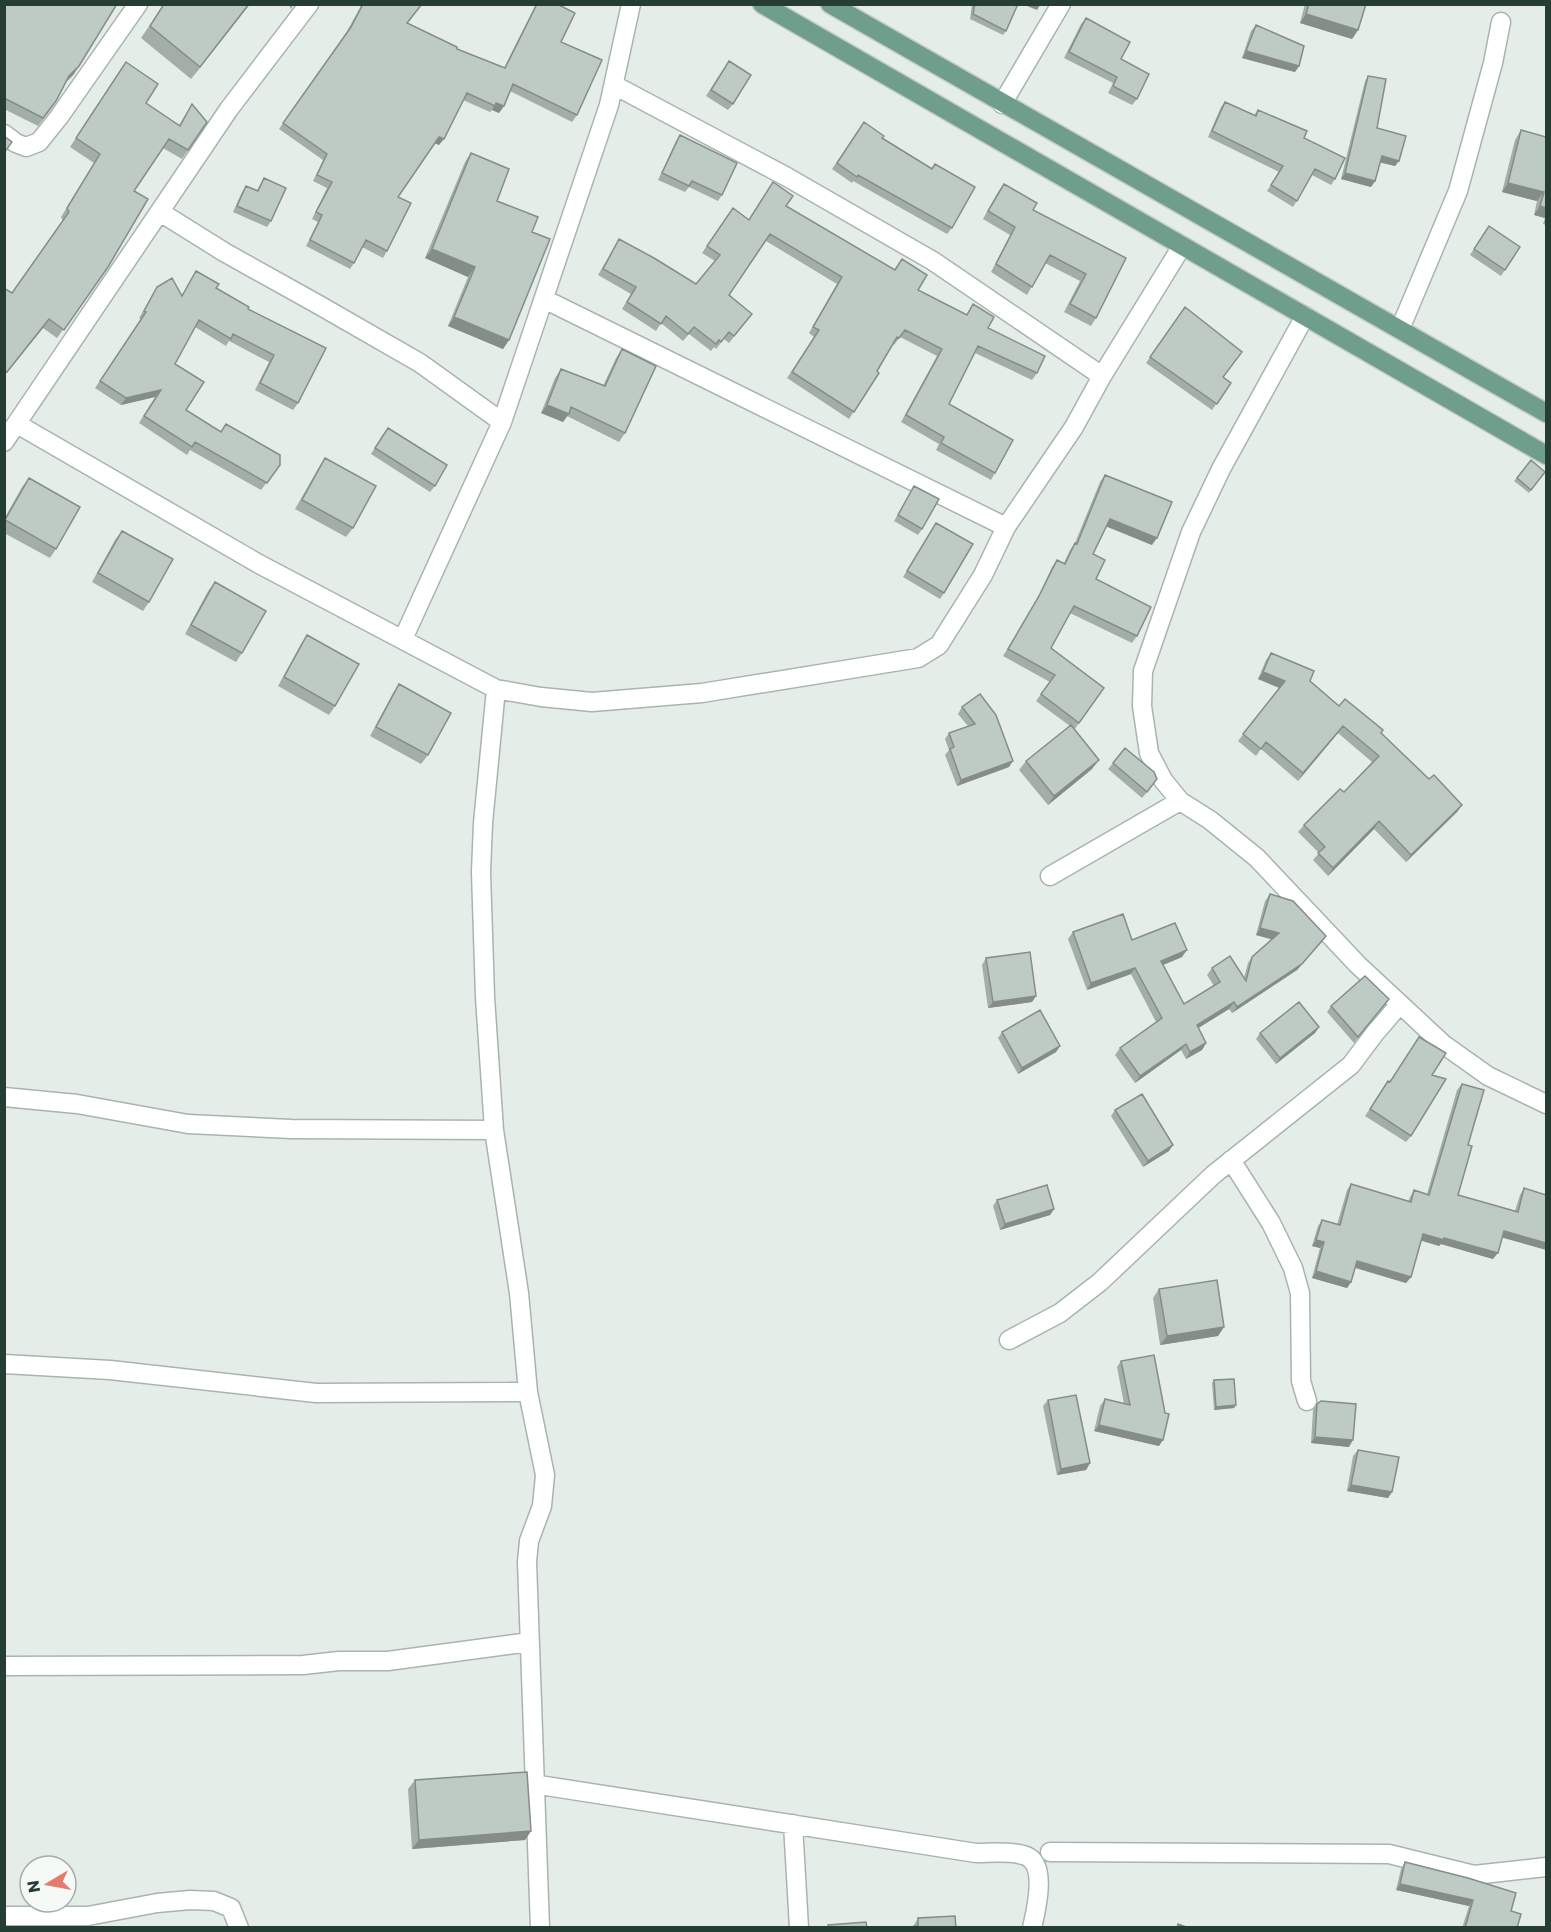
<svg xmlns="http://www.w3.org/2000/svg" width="1551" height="1932" font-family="Poppins,sans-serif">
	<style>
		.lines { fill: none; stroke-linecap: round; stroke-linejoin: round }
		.street-casing { stroke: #a8b5af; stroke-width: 21 }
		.primary-casing { stroke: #c2c9c6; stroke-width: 21 }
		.street { stroke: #fff; stroke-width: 18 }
		.primary { stroke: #6f9e8c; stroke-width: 18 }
		.wall { fill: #a3aea9 }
		.shaded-wall { fill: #858d89 }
		.building { fill: #becac4; stroke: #858d89; stroke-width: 1.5 }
	</style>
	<rect width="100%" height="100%" fill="#e5ede9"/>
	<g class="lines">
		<defs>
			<path id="street" d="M614,85L787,177L933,261L1102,376
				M1002,104L1061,4
				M4,134L16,143L26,147L39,142L59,117L138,4
				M160,212L224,252L319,305L420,363L502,422
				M544,299L1006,527
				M1305,316L1221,469L1191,532L1143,671L1142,706L1149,753L1163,780L1180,801L1210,820L1257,858L1358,965L1443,1044L1488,1076L1546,1104
				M1400,329L1458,191L1493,63L1501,22
				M17,424L259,564L496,689L541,697L592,702L702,693L918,658L939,645L983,575L1006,527L1074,427L1102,376L1182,246
				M4,442L229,109L309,4
				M403,639L502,422L609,105L631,4
				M496,689L483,823L481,872L485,997L494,1130L519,1293L528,1392L545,1475L542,1506L529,1541L527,1562L540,1928
				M1050,876L1180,801
				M4,1097L77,1104L188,1124L291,1129L494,1130
				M1231,1160L1271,1223L1293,1268L1300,1293L1301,1381L1307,1401
				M1009,1340L1060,1313L1100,1282L1213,1175L1351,1065L1375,1033L1400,1004
				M4,1364L110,1370L316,1393L528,1392
				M4,1666L303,1665L339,1661H388L529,1642
				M533,1784L976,1853C991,1853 1009,1851 1023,1855C1049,1861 1036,1910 1032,1928
				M793,1824L799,1928
				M1050,1852L1389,1854L1474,1875L1546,1867
				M4,1916H88L157,1903L190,1900L214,1901L231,1908L239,1928"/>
			<path id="primary" d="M762,4L1546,455
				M830,4L1546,413"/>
		</defs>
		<use href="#street" class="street-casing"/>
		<use href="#primary" class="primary-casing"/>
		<use href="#street" class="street"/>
		<use href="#primary" class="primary"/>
	</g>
	<path class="wall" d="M4,4L74,74L67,81L51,109L38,126L4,109Z
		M164,4H250L191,79L141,38Z
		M288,4H294L291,9Z
		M362,4H422L408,23L457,49L504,68L536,4H557L561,42L577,115L572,122L510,91L504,106L499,113L492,110L490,112L463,100L439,145L435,143L398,197L387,251L383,258L362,247L354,263L350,269L306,246L318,222L312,219L327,188L313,181L323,160L279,129L346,33Z
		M972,4H1018L1006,31L1003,35L970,19Z
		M1305,4H1366L1358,30L1352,39L1300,23Z
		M1086,18L1121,59L1137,99L1132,105L1108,93L1113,83L1064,58L1081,24Z
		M1256,25L1299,66L1295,72L1242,58L1251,31Z
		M126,62L146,103L179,125L192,104L207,122L182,159L163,148L134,191L108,267L57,338L43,328L4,376V288L12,293L63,221L61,217L94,163L70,147Z
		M724,68L733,104L728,110L706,96Z
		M1368,76L1377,128L1399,161L1395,166L1380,162L1375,181L1371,187L1341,179L1365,81Z
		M1225,102L1254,115L1258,110L1304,138L1335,179L1331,185L1312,175L1293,207L1267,191L1279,172L1208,137L1221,107Z
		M864,122L882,138L932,168L935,164L952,228L947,234L853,181L852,183L832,169Z
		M1521,130L1546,137V225L1543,224L1545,218L1534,215L1537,201L1502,192L1515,140Z
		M680,135L722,195L718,201L689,187L685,192L658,180L676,141Z
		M471,153L497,201L509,340L503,349L448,326L468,277L425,258L465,162Z
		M264,178L271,221L267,227L233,212L242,192L246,186L257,190Z
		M1004,184L1033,210L1126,258L1096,318L1091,326L1064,312L1080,281L1045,263L1027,295L991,272L1010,235L983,219L998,192Z
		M786,206L894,270L902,259L918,290L966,315L973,304L988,328L1037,373L1032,380L975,353L949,404L995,473L991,480L936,450L939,444L901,422L937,356L900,337L894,345L893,344L877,371L879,373L849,419L787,378L814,337L809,333L837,284L766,241L729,295L752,314L729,343L724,339L716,349L714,347L711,351L689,334L683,341L661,323L656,331L622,309L631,294L598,275L619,239L696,284L715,261L702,253L733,208L749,220Z
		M1489,226L1520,247L1501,276L1470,255Z
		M196,271L216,288L248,309L326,348L298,403L293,410L255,390L269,362L229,341L226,346L195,327L175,364L186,410L221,432L280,465L261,490L190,450L187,455L139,423L155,397L121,405L95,388L141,319L139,318L157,287L182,295Z
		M1185,307L1223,378L1231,383L1212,410L1146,363Z
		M622,349L625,433L619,442L567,416L563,422L541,413L555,378L561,369L603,386L616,358Z
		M383,434L435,486L430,492L371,454Z
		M325,458L353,528L346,537L295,509L319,467Z
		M1531,460L1545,472L1529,493L1514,481Z
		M1105,475L1152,545L1107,526L1093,554L1096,579L1137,636L1132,643L1070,613L1051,648L1104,688L1074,730L1092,769L1048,805L1019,770L1026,761L1070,726L1036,701L1050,682L1003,656L1035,603L1052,567L1057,560L1064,563L1070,550L1075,543L1100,482Z
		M29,478L56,549L50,558L4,533V519L22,487Z
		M914,486L922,529L918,535L894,521Z
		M936,523L944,593L940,599L903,577Z
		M122,531L149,602L143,611L92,582L115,540Z
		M215,582L242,653L236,662L185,634L208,591Z
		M307,635L335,706L329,715L278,686L301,644Z
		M1271,653L1310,681L1339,706L1381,733L1429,779L1462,805L1457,812L1406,862L1374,829L1328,876L1313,860L1319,853L1298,832L1304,825L1344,792L1372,762L1338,733L1298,781L1261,749L1256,756L1238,741L1279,688L1258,679L1266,660Z
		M399,684L428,755L421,764L370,736L393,693Z
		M962,707L1009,767L957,786L945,755L949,750L945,739L949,733L968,726L958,714Z
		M1113,763L1153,785L1142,798L1108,769Z
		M1270,894L1326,936L1321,943L1297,970L1232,1013L1229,1009L1198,1028L1206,1043L1202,1050L1186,1059L1181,1050L1135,1083L1115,1055L1120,1048L1156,1022L1131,974L1087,990L1068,939L1073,932L1132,940L1182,957L1163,965L1184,1004L1214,986L1207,975L1212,968L1244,978L1248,963L1252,957L1272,939L1256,935L1265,901Z
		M986,958L1036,996L1032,1002L988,1008L982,965Z
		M1384,1005L1354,1043L1327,1012L1331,1006Z
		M1319,1027L1315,1033L1276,1064L1256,1039L1260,1033Z
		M1002,1032L1060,1046L1056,1052L1018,1074L998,1038Z
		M1388,1081L1390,1082L1411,1136L1406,1142L1365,1116Z
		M1462,1084L1468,1145L1458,1195L1515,1211L1520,1195L1524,1188L1546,1195L1502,1238L1493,1259L1441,1244L1439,1246L1421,1240L1411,1277L1406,1283L1355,1268L1351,1282L1347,1288L1312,1278L1320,1248L1312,1246L1318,1226L1322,1220L1337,1225L1347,1190L1351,1184L1408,1202L1410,1197L1414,1190L1427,1194L1457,1090Z
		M1115,1110L1169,1151L1143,1167L1111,1116Z
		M997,1200L1054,1209L1050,1215L1000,1230L993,1206Z
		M1159,1289L1224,1327L1218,1336L1160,1345L1153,1298Z
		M1121,1361L1165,1413L1159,1446L1094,1431L1100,1406L1105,1399L1124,1404L1117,1367Z
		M1214,1380L1236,1405L1234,1408L1214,1410L1212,1383Z
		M1048,1400L1090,1463L1086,1470L1057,1475L1043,1406Z
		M1317,1404L1349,1447L1311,1443L1313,1410Z
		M1358,1450L1392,1492L1388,1498L1347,1491L1353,1456Z
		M415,1780L531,1831L525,1840L412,1849L408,1789Z
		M1405,1862L1511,1911L1517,1928H1462L1469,1906L1396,1890L1401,1869Z
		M918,1918L956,1928L913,1927Z"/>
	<path class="shaded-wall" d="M249,4H250L191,79L200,67Z
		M1022,4H1039L1040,5L1037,10Z
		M1306,14L1358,30L1352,39L1300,23Z
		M1246,51L1299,66L1295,72L1242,58Z
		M79,66L74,74L64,84L69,76Z
		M496,103L504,106L499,113L492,110Z
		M439,137L444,139L439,145L434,143Z
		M1382,156L1399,161L1395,166L1378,162Z
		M1345,173L1375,181L1371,187L1341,179Z
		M1508,183L1544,192L1537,201L1502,192Z
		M1540,206L1546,208V215L1545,218L1534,215Z
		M432,249L475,267L468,277L425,258Z
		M454,317L509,340L503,349L448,326Z
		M49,319L43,328L4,376L7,372Z
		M161,390L155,397L121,405L126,398Z
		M547,405L569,414L563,422L541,413Z
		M1110,519L1157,538L1152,545L1105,526Z
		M1263,672L1285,681L1280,688L1258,679Z
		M1343,726L1338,733L1298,781L1303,773Z
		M1099,760L1092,769L1048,805L1054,796Z
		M1013,761L1009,767L957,786L961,780Z
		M1462,805L1457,812L1406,862L1411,855Z
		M1379,821L1374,829L1328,876L1333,868Z
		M1260,928L1279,933L1274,940L1256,935Z
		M1326,936L1297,970L1232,1013L1237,1007Z
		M1187,950L1182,957L1156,968L1161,961Z
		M1135,968L1131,974L1087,990L1091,983Z
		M1036,996L1032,1002L988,1008L993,1002Z
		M1234,1002L1229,1009L1192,1032L1197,1025Z
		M1319,1027L1315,1033L1276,1064L1280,1058Z
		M1206,1043L1202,1050L1186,1059L1190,1052Z
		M1186,1044L1181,1050L1135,1083L1140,1076Z
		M1060,1046L1056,1052L1018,1074L1022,1068Z
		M1173,1145L1169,1151L1143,1167L1148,1161Z
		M1054,1209L1050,1215L1000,1230L1005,1224Z
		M1504,1231L1546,1243V1250L1500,1237Z
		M1423,1234L1444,1238L1498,1253L1493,1259L1441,1244L1439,1246L1419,1240Z
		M1316,1240L1324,1242L1320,1248L1312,1246Z
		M1357,1261L1411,1277L1406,1283L1353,1267Z
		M1316,1271L1351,1282L1347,1288L1312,1278Z
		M1224,1327L1218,1336L1160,1345L1167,1336Z
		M1236,1405L1234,1408L1214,1410L1216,1407Z
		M1099,1425L1163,1440L1159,1446L1094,1431Z
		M1315,1437L1353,1440L1349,1447L1311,1443Z
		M1090,1463L1086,1470L1057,1475L1061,1469Z
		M1351,1485L1392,1492L1388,1498L1347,1491Z
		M531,1831L525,1840L412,1849L419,1840Z
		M1400,1884L1473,1900L1469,1906L1396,1890Z"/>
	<path class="building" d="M4,4H117L79,66L69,76L56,101L43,118L4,98Z
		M164,4H249L200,67L150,26Z
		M363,4H422L407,23L457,47V49L505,68L537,4H557L575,13L561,42L602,60L577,115L513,84L504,106L496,103L495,106L467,93L444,139L439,137L398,197L411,203L387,251L366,240L354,263L310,240L322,215L316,212L332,182L317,175L327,154L283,123L351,27Z
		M975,4H1018L1006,31L973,14Z
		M1309,4H1366L1358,30L1306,14Z
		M1086,18L1130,42L1121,59L1149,74L1137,99L1113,86L1117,77L1069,52Z
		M1256,25L1304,46L1299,66L1246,51Z
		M729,61L751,75L733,104L711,90Z
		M126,62L158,84L146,103L180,126L192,104L207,122L188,150L169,139L134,191L148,199L108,267L64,330L49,319L7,372L4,370V288L12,293L69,212L67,208L100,154L76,138Z
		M1368,76L1386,79L1377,128L1406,136L1399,161L1382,156L1375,181L1345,173Z
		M1225,102L1256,116L1258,110L1307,131L1304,138L1345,158L1335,179L1315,169L1297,201L1271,185L1283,166L1212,131Z
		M864,122L884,136L882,138L932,169L935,164L975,187L952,228L858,175L857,177L837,163Z
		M1521,130L1546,137V208L1540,206L1544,192L1508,183Z
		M680,135L737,163L722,195L692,181L689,186L662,173Z
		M4,136L12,142L4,153Z
		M471,153L509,169L497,201L538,217L532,232L550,239L509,340L454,317L475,267L432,249Z
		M264,178L286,188L271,221L237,206L246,186L258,191Z
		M773,182L793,196L786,206L895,270L902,259L927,275L918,290L967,315L973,304L994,317L988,328L1045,356L1037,373L978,346L949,404L1013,440L995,473L941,443L944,437L906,415L942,349L905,330L899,338L897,337L877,371L879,373L854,412L792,372L819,330L813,327L842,277L770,234L729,295L752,314L734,336L729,332L721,342L719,340L716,344L694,327L688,334L666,316L661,324L627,302L636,287L603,269L619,239L654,258L696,284L720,255L707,246L733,208L749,220Z
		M1004,184L1037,203L1033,210L1126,258L1096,318L1070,304L1086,274L1050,255L1032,287L996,264L1015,227L988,211Z
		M1489,226L1520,247L1505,270L1474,249Z
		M196,271L219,284L216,288L249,307L248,309L326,348L298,403L260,383L274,355L233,334L231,339L199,320L175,364L204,382L186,410L221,432L226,424L280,455V465L267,483L195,442L192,447L144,416L161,390L126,398L100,381L146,312L144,311L157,287L172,278L182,296Z
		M1185,307L1242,352L1223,377L1231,383L1217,404L1150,357Z
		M622,349L656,366L625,433L571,407L569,414L547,405L561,369L605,386Z
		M388,428L447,465L435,486L375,448Z
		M325,458L376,486L353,528L302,500Z
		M1531,460L1545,472L1531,490L1517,478Z
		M1105,475L1172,502L1157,538L1110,519L1093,554L1105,560L1096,579L1151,607L1137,636L1074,606L1051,648L1104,688L1079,723L1041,694L1055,675L1008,649L1039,596L1057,560L1065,564L1075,543L1077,544Z
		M29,478L80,507L56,549L5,520Z
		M914,486L939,499L922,529L898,515Z
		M936,523L973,544L944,593L907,571Z
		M122,531L173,559L149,602L98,573Z
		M215,582L266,611L242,653L191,625Z
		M307,635L359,664L335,706L284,677Z
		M1271,653L1314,671L1310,681L1339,706L1345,699L1383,730L1381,733L1429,779L1434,775L1462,805L1411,855L1379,821L1333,868L1318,853L1325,847L1304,825L1340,789L1344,792L1379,756L1343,726L1303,773L1266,742L1261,749L1243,734L1285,681L1263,672Z
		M399,684L451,713L428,755L376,727Z
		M980,694L996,715L1013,761L961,780L950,749L954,747L949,733L975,724L962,707Z
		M1071,725L1099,760L1054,796L1026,761Z
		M1125,748L1154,772L1157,779L1147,792L1113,763Z
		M1270,894L1293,901L1326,936L1302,964L1237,1007L1234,1002L1197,1025L1206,1043L1190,1052L1186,1044L1140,1076L1120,1048L1162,1018L1135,968L1091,983L1073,932L1123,914L1132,940L1175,923L1187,950L1161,961L1184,1004L1220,982L1212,968L1230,956L1246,981L1252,957L1279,933L1260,928Z
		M1030,952L1036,996L993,1002L986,958Z
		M1365,976L1389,999L1358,1037L1331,1006Z
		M1299,1002L1319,1027L1280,1058L1260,1033Z
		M1040,1010L1060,1046L1022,1068L1002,1032Z
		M1419,1037L1446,1053L1432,1075L1446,1079L1411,1136L1370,1109L1388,1081L1390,1082Z
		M1462,1084L1484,1090L1468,1145L1472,1146L1458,1195L1518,1212L1524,1188L1546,1195V1243L1504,1231L1498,1253L1444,1238V1240L1423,1234L1411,1277L1357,1261L1351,1282L1316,1271L1324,1242L1316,1240L1322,1220L1340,1225L1351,1184L1411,1202L1414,1190L1429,1195Z
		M1142,1094L1173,1145L1148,1161L1115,1110Z
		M1047,1185L1054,1209L1005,1224L997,1200Z
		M1217,1280L1224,1327L1167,1336L1159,1289Z
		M1154,1355L1165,1413L1169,1414L1163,1440L1099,1425L1105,1399L1130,1405L1121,1361Z
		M1234,1379L1236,1405L1216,1407L1214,1380Z
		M1076,1395L1090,1463L1061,1469L1048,1400Z
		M1321,1401L1356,1404L1353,1440L1315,1437L1317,1404Z
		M1358,1450L1399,1457L1392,1492L1351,1485Z
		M527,1772L531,1831L419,1840L415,1780Z
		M1405,1862L1468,1878L1516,1893L1511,1911L1521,1914L1517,1928H1465L1473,1900L1400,1884Z
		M955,1916L956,1928H899L918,1926V1918Z
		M866,1922L867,1928H829L828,1925Z
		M1178,1924L1189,1928H1177Z"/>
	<rect width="1551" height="1932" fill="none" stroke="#263d34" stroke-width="12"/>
	<g transform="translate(48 1884) rotate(260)"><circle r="28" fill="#f6faf7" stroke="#a3aea9" stroke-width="1.5"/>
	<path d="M0-4.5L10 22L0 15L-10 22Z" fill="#e47b6d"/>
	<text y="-9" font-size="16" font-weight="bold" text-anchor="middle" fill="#263d34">N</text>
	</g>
</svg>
